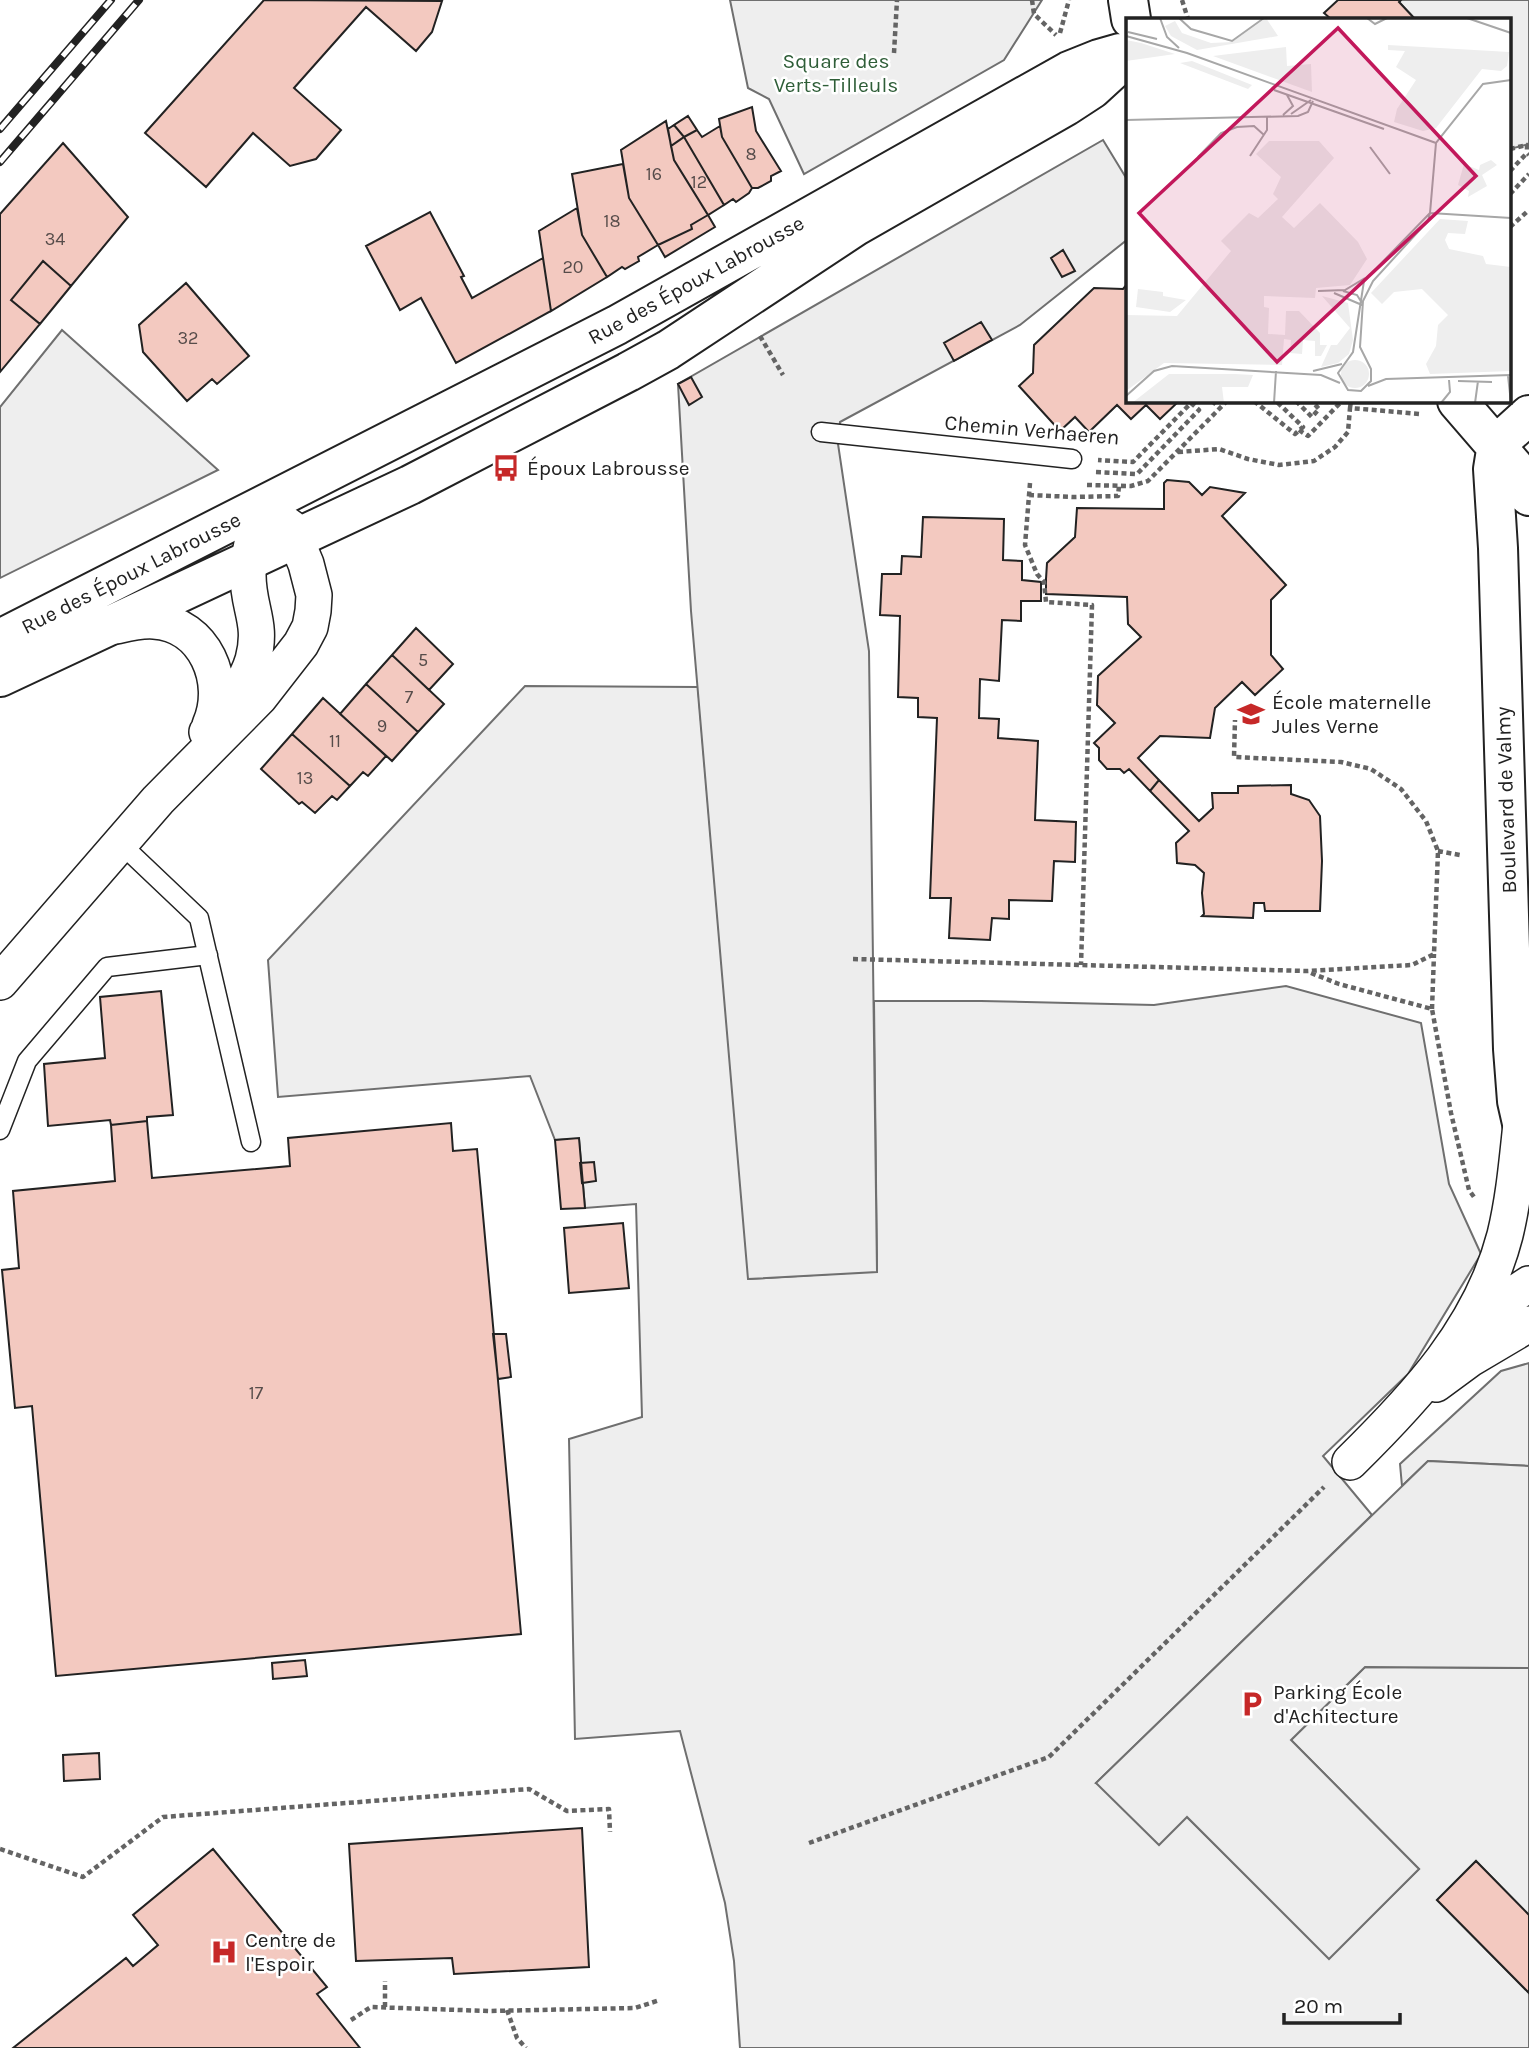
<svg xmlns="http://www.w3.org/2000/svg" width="1529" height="2048" font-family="Karla,sans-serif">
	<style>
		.green { fill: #eee; stroke: #6f6f6f; stroke-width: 2 }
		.parking { fill: #ededed; stroke: #6f6f6f; stroke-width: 2 }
		.building { fill: #f3c9c0; stroke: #222; stroke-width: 2 }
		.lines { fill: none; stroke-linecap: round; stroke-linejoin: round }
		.lane-casing { stroke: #222; stroke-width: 21 }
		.street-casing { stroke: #222; stroke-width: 38 }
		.secondary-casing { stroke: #222; stroke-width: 42 }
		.path { stroke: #646464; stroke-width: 4.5; stroke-dasharray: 5 3.5; stroke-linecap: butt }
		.lane { stroke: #fff; stroke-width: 18 }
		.street { stroke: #fff; stroke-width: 35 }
		.secondary { stroke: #fff; stroke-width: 38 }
		.rail-casing { stroke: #222; stroke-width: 8 }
		.rail { stroke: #fff; stroke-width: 5; stroke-dasharray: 16; stroke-linecap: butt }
		.labels { text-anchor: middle; stroke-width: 5; stroke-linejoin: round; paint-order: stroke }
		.number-label { font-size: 18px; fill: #564c4a }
		.park-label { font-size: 21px; fill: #2f5e38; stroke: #fff }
		.street-label { font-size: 21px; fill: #222; stroke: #fff }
		.poi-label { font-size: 21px; fill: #222; stroke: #fff; text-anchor: start }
		.inset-road { fill: none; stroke: #a7a7a7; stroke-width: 2 }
		.view { fill: #c2185b; fill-opacity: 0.15; stroke: #c2185b; stroke-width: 3.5 }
		.inset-edge { fill: none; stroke: #222; stroke-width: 3.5 }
	</style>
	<rect width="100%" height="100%" fill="#fff"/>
	<path class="green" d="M730,0H1042L1004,60L804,174L769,99L748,88Z
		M1401,0H1529V144L1510,149V19H1415L1399,2Z
		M62,330L218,470L0,578V407Z
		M525,686L698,687L749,1279L877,1271L874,1001H981L1154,1005L1286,986L1421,1023L1449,1184L1481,1254L1408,1374L1323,1456L1372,1515L1096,1783L1187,1817L1329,1958L1419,1869L1291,1740L1365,1667L1529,1668V1915L1476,1861L1437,1900L1529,1993V2048H740L734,1961L725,1903L680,1731L575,1739L569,1439L642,1417L636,1204L585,1208L579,1139L555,1140L530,1076L278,1097L268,960Z
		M1529,1363V1466L1428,1461L1402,1486L1400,1464L1501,1371Z"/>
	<path class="parking" d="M1103,140L1128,181V239L1020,325L840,422L838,444L869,651L877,1272L748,1279L691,611L678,384Z
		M1428,1461L1529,1466V1668L1365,1667L1291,1740L1419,1869L1329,1959L1187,1817L1159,1845L1096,1783Z"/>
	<path class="building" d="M264,0L442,1L432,32L416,51L366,7L294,88L341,130L316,159L290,166L253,133L206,187L145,133Z
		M1338,0H1401L1399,2L1415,19H1331L1324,13Z
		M752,107L756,131L781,171L771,176V181L758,188H752L722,137L719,119Z
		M688,116L697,130L684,137L674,125Z
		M666,121L674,160L708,215L691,225L692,229L658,245L629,198L621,150Z
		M674,125L684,137L671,146L668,129Z
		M720,126L722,137L752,188L749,193L736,202L733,199L724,205L684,137L697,130L702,137Z
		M684,137L724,205L708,215L674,160L671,146Z
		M63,143L128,217L71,286L43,261L11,300L40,324L0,372V214Z
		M623,164L629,198L658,245L638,257L639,261L625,269L622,267L607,277L582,235L572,174Z
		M577,208L582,235L607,277L551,311L539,231Z
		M430,212L464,276L461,277L472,298L543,258L551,311L456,363L421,298L400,310L366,246Z
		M708,215L715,227L665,257L658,245L692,229L691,225Z
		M1063,250L1075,271L1062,277L1051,258Z
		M43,261L71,286L40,324L11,300Z
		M186,283L249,356L217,384L212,379L187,401L143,352L139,325Z
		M1128,283V401H1179L1160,419L1146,405L1131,419L1117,405L1089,432L1075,417L1060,431L1019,386L1033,373L1034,345L1094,288L1123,289Z
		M981,322L992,340L954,361L944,343Z
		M691,377L702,397L689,405L678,384Z
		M1167,480L1189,482L1202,495L1210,487L1245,493L1222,516L1286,585L1271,600V655L1283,669L1255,695L1242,682L1215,708L1210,738L1160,736L1138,758L1159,780L1150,791L1129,769L1124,773L1120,769H1107L1099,760V748L1094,743L1115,723L1097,705L1098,676L1141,637L1128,624L1127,597L1046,594V579L1047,563L1075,537L1077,508L1164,509V483Z
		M923,517L1004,519L1003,560L1022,561V580L1041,582V601H1021V621L1002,620L999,681L980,679L979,718L999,719L998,738L1038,741L1035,820L1076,822L1075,862L1054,861L1052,901L1009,900V919L992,918L990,940L949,938L951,898H930L937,718L918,717V698L898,697L900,616L880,615L882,574H901L902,556L921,557Z
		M416,628L453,664L429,690L392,655Z
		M392,655L444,704L418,732L366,684Z
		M366,684L418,732L392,761L340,714Z
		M323,698L386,756L368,776L363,772L350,786L292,734Z
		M292,734L350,786L337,800L332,796L315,813L302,802L299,804L261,769Z
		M1159,780L1199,821L1213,808L1212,793H1238V786L1291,785V794L1309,800L1320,816L1322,861L1320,911H1265L1264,903H1254L1253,918L1202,916L1204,914L1202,893L1204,873L1195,865L1177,863L1176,843L1189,831L1150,791Z
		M161,991L173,1115L147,1117V1121L111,1125L110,1120L48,1126L44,1064L105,1058L100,997Z
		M147,1121L152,1178L290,1166L288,1138L451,1123L453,1151L477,1149L521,1634L56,1676L32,1406L15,1408L2,1270L19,1268L13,1191L115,1181L111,1125Z
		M579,1138L585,1208L561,1209L555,1140Z
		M594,1162L596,1181L582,1183L580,1163Z
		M623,1223L629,1288L569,1293L564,1228Z
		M493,1334H506L511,1377L498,1379Z
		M305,1660L307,1676L273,1679L272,1663Z
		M99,1753L100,1779L64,1781L63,1755Z
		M582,1828L589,1967L454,1974L452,1958L356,1961L349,1844Z
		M213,1849L327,1987L317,1994L360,2048H13L126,1958L133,1966L158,1945L133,1915Z
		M1476,1861L1529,1915V1993L1437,1900Z"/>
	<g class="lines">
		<defs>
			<path id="lane" d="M821,432L1072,459
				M120,843L199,918L251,1142
				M0,1130L27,1061L107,967L208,955"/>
			<path id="street" d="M116,626C129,623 140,620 154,621C205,624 229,682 210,725
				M0,982L158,800L259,698L301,644L310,627L313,611L314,595L306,564L291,528L262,507C256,529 248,552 248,575C248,609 263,623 253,660C245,687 224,710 207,732
				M1470,1327L1487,1312L1529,1284
				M1436,1384L1470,1359L1529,1324
				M1350,1462C1416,1397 1481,1328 1505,1235C1514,1198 1517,1161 1521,1124"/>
			<path id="secondary" d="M1128,0L1131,19
				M1457,401L1514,467L1529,496
				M1497,444L1493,469L1498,548L1513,1049L1517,1101L1529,1154
				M1497,444L1529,415
				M0,639L617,325L1069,71L1099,59L1120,53
				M0,677L410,485L628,372L668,350L856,226L1066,106L1092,89L1128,56"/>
		</defs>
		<use href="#lane" class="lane-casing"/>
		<use href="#street" class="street-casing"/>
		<use href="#secondary" class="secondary-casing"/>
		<path class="path" d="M1032,0L1034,14L1056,35
			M1182,0L1188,19
			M1060,33L1069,0
			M894,53L897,0
			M1510,149L1527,145V153
			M1510,171L1527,153L1529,155
			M1510,194L1529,174
			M1510,227L1529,210
			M760,336L783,375
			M1212,401L1220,408
			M1254,401L1295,434L1303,427L1276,401
			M1296,401L1312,417L1319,409L1312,401
			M1350,408L1351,401
			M1299,430L1308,436L1342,401
			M1178,452L1219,449L1248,459L1279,465L1314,461L1335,447L1348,432L1350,408L1420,414
			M1096,472L1137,474L1199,410L1191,403L1133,462L1098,460
			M1030,483L1025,545L1037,574L1044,582L1046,602L1092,605L1081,965
			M1087,485L1131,486L1148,481L1227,401
			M1029,495L1074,497L1118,496L1119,486
			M1438,851L1460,855
			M853,959L1307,971L1412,965L1434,954L1438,851L1426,821L1401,789L1371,769L1341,762L1234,757L1235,720
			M1311,973L1339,984L1432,1009L1451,1113L1469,1190L1474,1197
			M1432,1009L1434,954
			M809,1843L1049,1757L1324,1487
			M0,1849L83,1877L163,1817L529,1789L567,1811L609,1809L610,1832
			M385,2007V1981
			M507,2010L517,2038L526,2048
			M351,2020L371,2007L489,2011L635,2008L660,2000"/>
		<use href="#lane" class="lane"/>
		<use href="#street" class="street"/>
		<use href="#secondary" class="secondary"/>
		<defs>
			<path id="rail" d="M0,129L111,0
				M0,162L139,0"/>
		</defs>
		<use href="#rail" class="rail-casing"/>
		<use href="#rail" class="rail"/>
	</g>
	<defs>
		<symbol id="bus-bare" viewBox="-9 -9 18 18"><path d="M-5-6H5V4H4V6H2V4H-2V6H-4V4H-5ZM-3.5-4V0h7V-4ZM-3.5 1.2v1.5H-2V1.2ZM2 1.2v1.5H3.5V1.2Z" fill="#c62828" stroke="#fff" stroke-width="2.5" paint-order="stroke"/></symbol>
		<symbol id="school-bare" viewBox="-9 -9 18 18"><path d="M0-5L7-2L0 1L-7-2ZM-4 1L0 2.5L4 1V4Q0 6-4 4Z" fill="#c62828" stroke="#fff" stroke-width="2.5" paint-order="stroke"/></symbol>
		<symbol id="parking-bare" viewBox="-9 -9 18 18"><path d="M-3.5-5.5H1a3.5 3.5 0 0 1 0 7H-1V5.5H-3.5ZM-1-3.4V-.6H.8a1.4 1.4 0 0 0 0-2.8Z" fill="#c62828" stroke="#fff" stroke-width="2.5" paint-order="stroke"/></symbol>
		<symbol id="hospital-bare" viewBox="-9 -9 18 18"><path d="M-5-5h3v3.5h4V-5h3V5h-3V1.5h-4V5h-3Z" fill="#c62828" stroke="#fff" stroke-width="2.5" paint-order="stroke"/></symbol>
	</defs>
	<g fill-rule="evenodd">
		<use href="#bus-bare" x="487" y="449" width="38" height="38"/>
		<use href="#school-bare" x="1232" y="695" width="38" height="38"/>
		<use href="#parking-bare" x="1233" y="1685" width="38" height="38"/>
		<use href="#hospital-bare" x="205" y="1933" width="38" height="38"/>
	</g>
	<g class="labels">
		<g class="number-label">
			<text x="751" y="160">8</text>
			<text x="654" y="180">16</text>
			<text x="699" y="188">12</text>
			<text x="612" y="227">18</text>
			<text x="55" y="245">34</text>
			<text x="573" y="273">20</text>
			<text x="188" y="344">32</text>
			<text x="423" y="666">5</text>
			<text x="409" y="703">7</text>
			<text x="382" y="732">9</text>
			<text x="335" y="747">11</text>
			<text x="305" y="784">13</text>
			<text x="256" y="1399">17</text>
		</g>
		<g class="park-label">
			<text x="836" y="68">Square des<tspan x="836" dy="24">Verts-Tilleuls</tspan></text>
		</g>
		<g class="street-label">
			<text transform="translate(696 280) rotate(-29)" y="7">Rue des Époux Labrousse</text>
			<text transform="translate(1032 430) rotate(5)" y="7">Chemin Verhaeren</text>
			<text transform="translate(131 573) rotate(-27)" y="7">Rue des Époux Labrousse</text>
			<text transform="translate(1506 800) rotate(-92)" y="7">Boulevard de Valmy</text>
		</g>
		<g class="poi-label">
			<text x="527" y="475">Époux Labrousse</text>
			<text x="1272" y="709">École maternelle<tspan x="1272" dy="24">Jules Verne</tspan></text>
			<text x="1273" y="1699">Parking École<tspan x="1273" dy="24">d'Achitecture</tspan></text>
			<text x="245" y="1947">Centre de<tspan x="245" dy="24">l'Espoir</tspan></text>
		</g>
	</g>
	<g transform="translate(1126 18)">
		<rect width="385" height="385" fill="#fff"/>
		<path d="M140,0L152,18L71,32L45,18L39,8L49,3L56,15L85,25L106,24ZM0,22L15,25L49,36L0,43ZM262,27L383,34L381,48L375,53L356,51L310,110L297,113L268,104L271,91L290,62L270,49L279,33L262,32ZM160,29L161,48L185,46L186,74L87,38ZM66,43L126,67L122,71L54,45ZM143,123H193L208,140L156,199L168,210L194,185L232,224L241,241L224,267L190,270L189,280L138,278V289L143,290L142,316L159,317L160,293H173L194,315V327H201L195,338H189V323L177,322L176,336L164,335L165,322L158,321L156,347L38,345L0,373V297L51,298L105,233L95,223L123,195L132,200L152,181L147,176L155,159L130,136ZM365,142L371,147L356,157L361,168L342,179L343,173L332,167L338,146L353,152L354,147ZM314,201L342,203L339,216L322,215L319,222L323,231L357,238L360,246L385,249V353L304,356L300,346L310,328L312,307L322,297L296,271L268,274L256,286L245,275ZM12,271L37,274V278L60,282L44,294L10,289ZM196,278L222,285L227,322L223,336L212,345L195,349L205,327H211L224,310ZM215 356a14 14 0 1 1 28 0a14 14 0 1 1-28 0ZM43,356H109L127,357L122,369H96L98,385H6Z" fill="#eee"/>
		<path class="inset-road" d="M34,0L41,19L53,30M53,0L65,11L106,23L138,0M241,0L249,6L261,0M341,0L385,15M2,14L31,21M0,18L61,35L310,125M148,72L258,111M165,96L185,82M157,97L167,88L161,77M0,102L172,98L182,94L187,83M244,129L264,156M124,138L141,112V98M72,139L95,115L111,109L128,108L138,117M304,195L385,200M304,195L238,263L227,334L212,355L222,372L235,373L245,363V351L234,329L237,283L247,263L302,203L304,195L310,125L357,66L385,62M192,273L219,272L239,260M217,273L231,277L236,285M208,275L236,287M187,353L216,346M382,358L385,385M332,363L366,364M242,368L260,361L385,357M0,378L28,353L46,348L195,357L214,365M148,385L150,353M315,385L324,374L323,362M349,385L352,363"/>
		<path class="view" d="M212,10L350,158L151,344L13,195Z"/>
		<rect width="385" height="385" class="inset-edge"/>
	</g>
	<path d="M1284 2013v10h116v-10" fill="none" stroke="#222222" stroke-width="3.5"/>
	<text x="1294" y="2013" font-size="21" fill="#222222" stroke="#ffffff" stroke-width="5" paint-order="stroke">20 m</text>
</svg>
